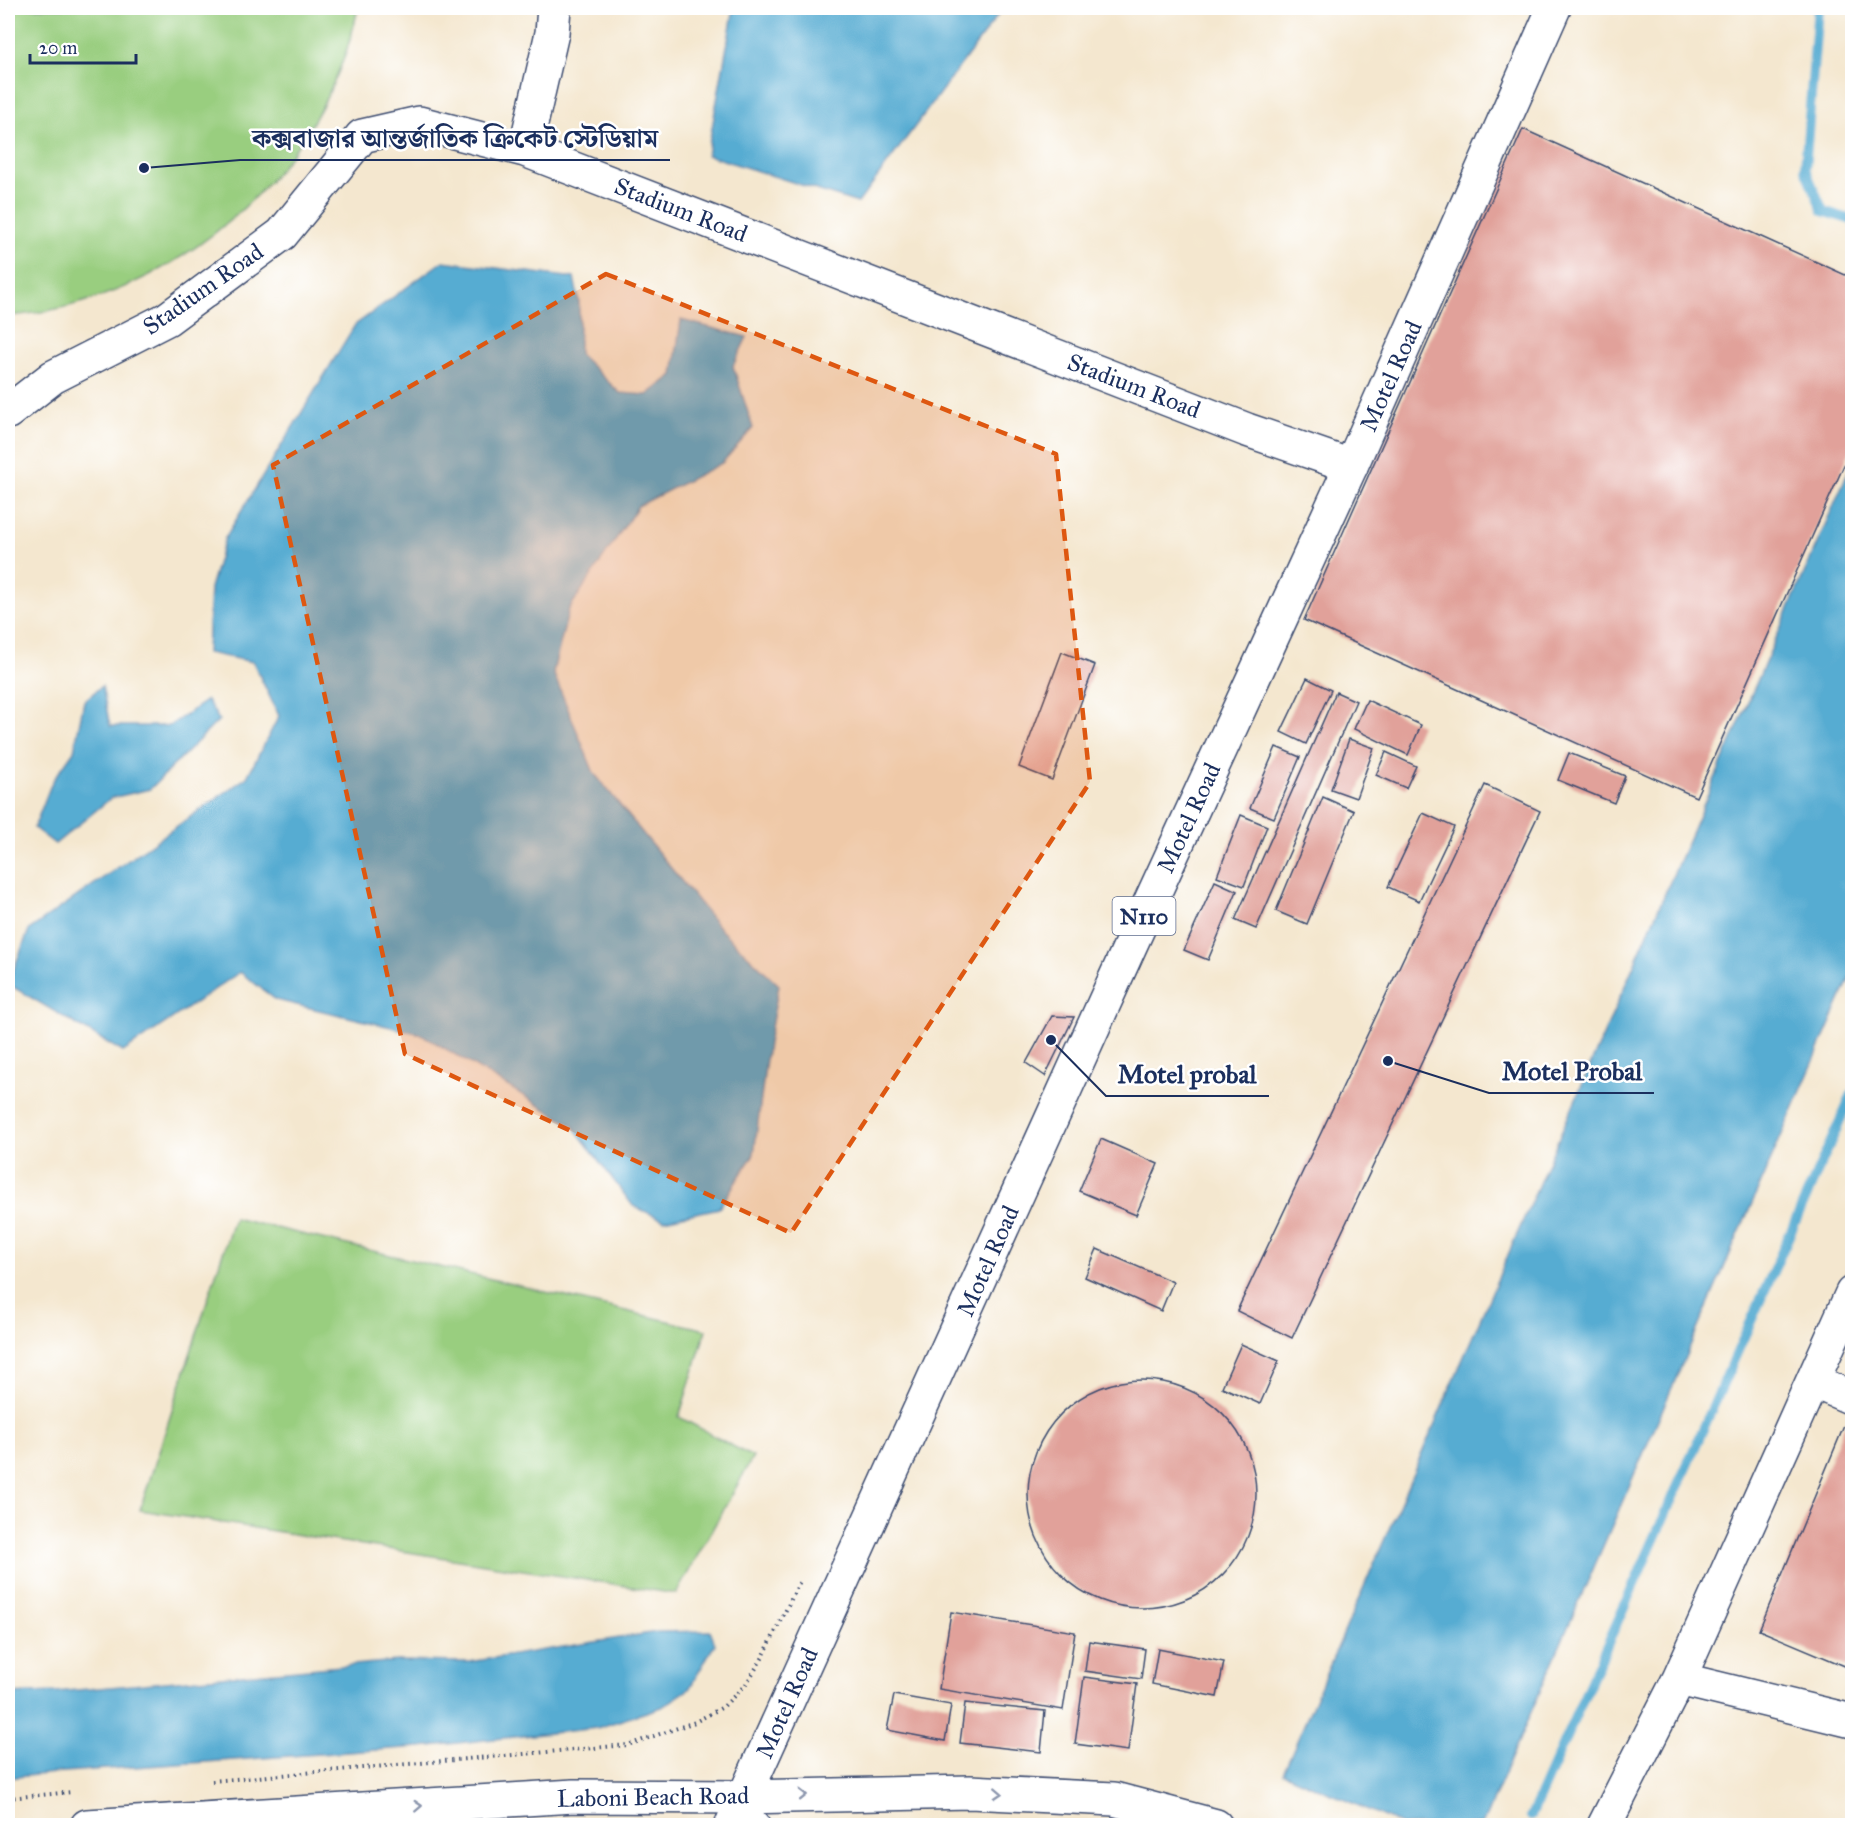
<svg xmlns="http://www.w3.org/2000/svg" width="1860" height="1833" font-family="'IM FELL Great Primer','Noto Serif Bengali',serif">
	<style>
		.green { fill: #99ce7f; stroke: #5a7e6e; stroke-width: 1.5 }
		.water { fill: #56acd2; stroke: #386e98; stroke-width: 1.5 }
		.lines { fill: none; stroke-linecap: round; stroke-linejoin: round }
		.stream { stroke: #56acd2; stroke-width: 10 }
		.building { fill: #e1a19a }
		.minor-casing { stroke: #3c4b6f; stroke-width: 36 }
		.highway-casing { stroke: #3c4b6f; stroke-width: 36 }
		.path { stroke: #3c4b6f; stroke-width: 4; stroke-dasharray: 1.5 4.5; stroke-linecap: butt }
		.minor { stroke: #fff; stroke-width: 33 }
		.highway { stroke: #fff; stroke-width: 33 }
		.oneway { stroke: #8d97ae }
		.marked { fill: #de5710; fill-opacity: 0.2; stroke: #de5710; stroke-width: 4.5; stroke-dasharray: 12 8; stroke-linejoin: round }
		.labels { text-anchor: middle; stroke-width: 5; stroke-linejoin: round; paint-order: stroke }
		.shield { fill: #fff; stroke: #5f6d8e; stroke-width: 1.5 }
		.shield-label { font-size: 22px; font-weight: bold; fill: #1b2f5e }
		.street-label { font-size: 24px; fill: #1b2f5e; stroke: #fff }
		.leader { fill: none; stroke: #1b2f5e; stroke-width: 2 }
		.callout-dot { fill: #1b2f5e; stroke: #fff; stroke-width: 2 }
		.callout-label { font-size: 26px; text-anchor: middle; font-weight: bold; fill: #1b2f5e; stroke: #fff; stroke-width: 5; stroke-linejoin: round; paint-order: stroke }
	</style>
	<rect width="100%" height="100%" fill="#fff"/>
	<filter id="ink" filterUnits="userSpaceOnUse"><feTurbulence type="fractalNoise" baseFrequency=".0167" numOctaves="2"/><feDisplacementMap in="SourceGraphic" scale="12" xChannelSelector="R" yChannelSelector="G"/><feConvolveMatrix kernelMatrix="1 2 1 2 8 2 1 2 1" color-interpolation-filters="sRGB"/></filter>
	<filter id="wash" filterUnits="userSpaceOnUse"><feTurbulence type="fractalNoise" baseFrequency=".008" numOctaves="4" result="noise"/><feDisplacementMap in="SourceGraphic" scale="24" xChannelSelector="R" yChannelSelector="G"/><feGaussianBlur stdDeviation="1.35" result="paint"/><feColorMatrix in="noise" values="0 0 0 0 0 0 0 0 0 0 0 0 0 0 0 0 0 1.4 0 .05"/><feComposite in="paint" operator="in"/></filter>
	<g filter="url(#wash)">
		<rect width="100%" height="100%" fill="#f4e7cf"/>
		<path class="green" d="M8,8H358C325,170 173,304 8,316Z
			M234,1218L706,1330L679,1417L753,1457L676,1594L140,1510Z"/>
		<path class="water" d="M734,8H1003L858,203L707,155Z
			M443,261L574,278L579,302V354L620,393L647,395L673,375L681,320L747,337L733,366L753,428L722,463L638,506L569,609L553,672L594,773L722,931L779,985L768,1043L754,1154L719,1208L664,1220L633,1206L572,1125L421,1034L276,1000L240,972L123,1052L8,984L29,930L247,777L279,716L253,662L207,653L210,588L225,538L355,325Z
			M1852,463V973L1482,1825H1403L1283,1773Z
			M102,686L110,726H169L207,700L219,720L150,789L111,798L55,844L34,828L52,782L74,751L84,701Z
			M710,1631L715,1644L689,1689L662,1707L597,1728L420,1747L64,1772L8,1778V1694L55,1692L397,1661L469,1662L657,1632Z"/>
		<g class="lines">
			<path class="stream" d="M1818,8L1805,169L1823,211L1852,220
				M1531,1816L1852,1094"/>
		</g>
		<g id="blocks">
			<path class="building" d="M1523,129L1852,278V447L1696,797L1304,620Z
				M1062,652L1095,665L1052,780L1019,767Z
				M1307,678L1331,690L1306,744L1281,732Z
				M1336,692L1356,701L1256,929L1235,920Z
				M1367,700L1421,725L1408,755L1354,729Z
				M1349,739L1374,748L1356,798L1331,789Z
				M1276,747L1300,757L1274,818L1250,808Z
				M1386,752L1416,766L1406,788L1376,775Z
				M1569,753L1625,776L1614,803L1558,780Z
				M1485,785L1540,811L1292,1338L1237,1311Z
				M1323,797L1354,811L1307,924L1276,911Z
				M1423,813L1454,827L1419,901L1388,887Z
				M1241,815L1267,826L1244,886L1217,876Z
				M1215,881L1237,891L1208,960L1184,950Z
				M1052,1016L1074,1017L1045,1076L1026,1063Z
				M1101,1139L1158,1164L1136,1215L1079,1191Z
				M1097,1249L1173,1282L1161,1311L1085,1277Z
				M1241,1344L1279,1361L1260,1404L1222,1387Z
				M1028 1494a114 114 0 1 1 228 0a114 114 0 1 1-228 0Z
				M1844,1426L1852,1429V1669L1759,1630Z
				M951,1612L1075,1632L1063,1710L939,1689Z
				M1089,1641L1145,1649L1141,1679L1085,1671Z
				M1158,1649L1224,1662L1217,1697L1152,1684Z
				M1084,1677L1137,1684L1128,1751L1075,1744Z
				M894,1695L951,1705L945,1741L887,1730Z
				M965,1703L1045,1711L1041,1752L960,1743Z"/>
		</g>
	</g>
	<g filter="url(#ink)">
		<use href="#blocks" fill-opacity="0" stroke="#3c4b6f" stroke-width="1.5"/>
		<g class="lines">
			<defs>
				<path id="minor" d="M525,150L552,33L554,8
					M8,412L53,377L167,319L282,234L362,136L419,123L525,150L1247,430L1351,466
					M1813,1381L1852,1398
					M1679,1679L1852,1721
					M87,1826L574,1796L745,1797
					M1604,1826L1679,1679L1852,1293"/>
				<path id="highway" d="M745,1797L970,1792L1114,1799L1216,1826
					M753,1826L732,1824L1130,946L1351,466L1554,8"/>
			</defs>
			<use href="#minor" class="minor-casing"/>
			<use href="#highway" class="highway-casing"/>
			<path class="path" d="M212,1781L628,1745L695,1722L723,1707L746,1684L763,1657L800,1581
				M8,1798L73,1792"/>
			<use href="#minor" class="minor"/>
			<use href="#highway" class="highway"/>
		</g>
		<defs><path id="oneway-chevron" d="M-2-3.5L2.5 0L-2 3.5" fill="none" stroke-width="1.6" stroke-linecap="round" stroke-linejoin="round" transform="scale(1.5)"/></defs>
		<g class="oneway">
			<use href="#oneway-chevron" transform="translate(998 1793) rotate(3)"/>
			<use href="#oneway-chevron" transform="translate(803 1795) rotate(-1)"/>
			<use href="#oneway-chevron" transform="translate(418 1806) rotate(-3)"/>
		</g>
	</g>
	<path class="marked" d="M606,274L1056,454L1090,782L791,1233L405,1054L273,465Z"/>
	<g class="labels">
		<rect class="shield" x="1112.5" y="897" width="63" height="38" rx="4.5"/>
		<g class="shield-label">
			<text x="1144" y="924">N110</text>
		</g>
		<g class="street-label">
			<text transform="translate(681 210) rotate(21)" y="8">Stadium Road</text>
			<text transform="translate(203 289) rotate(-35)" y="8">Stadium Road</text>
			<text transform="translate(1391 376) rotate(-66)" y="8">Motel Road</text>
			<text transform="translate(1134 386) rotate(21)" y="8">Stadium Road</text>
			<text transform="translate(1189 818) rotate(-65)" y="8">Motel Road</text>
			<text transform="translate(988 1261) rotate(-66)" y="8">Motel Road</text>
			<text transform="translate(787 1703) rotate(-66)" y="8">Motel Road</text>
			<text transform="translate(653 1797) rotate(-1)" y="8">Laboni Beach Road</text>
		</g>
	</g>
	<path class="leader" d="M144 168L240 160H670M1388 1061L1489 1093H1654M1051 1040L1106 1096H1269"/>
	<g class="callout-dot">
		<circle cx="144" cy="168" r="6"/>
		<circle cx="1388" cy="1061" r="6"/>
		<circle cx="1051" cy="1040" r="6"/>
	</g>
	<g class="callout-label">
		<text x="455" y="147">কক্সবাজার আন্তর্জাতিক ক্রিকেট স্টেডিয়াম</text>
		<text x="1572" y="1080">Motel Probal</text>
		<text x="1187" y="1083">Motel probal</text>
	</g>
	<rect width="1860" height="1833" fill="none" stroke="#fff" stroke-width="30"/>
	<path d="M30 54v9h106v-9" fill="none" stroke="#1b2f5e" stroke-width="3"/>
	<text x="39" y="54" font-size="18" fill="#1b2f5e" stroke="#ffffff" stroke-width="4.5" paint-order="stroke">20 m</text>
</svg>
